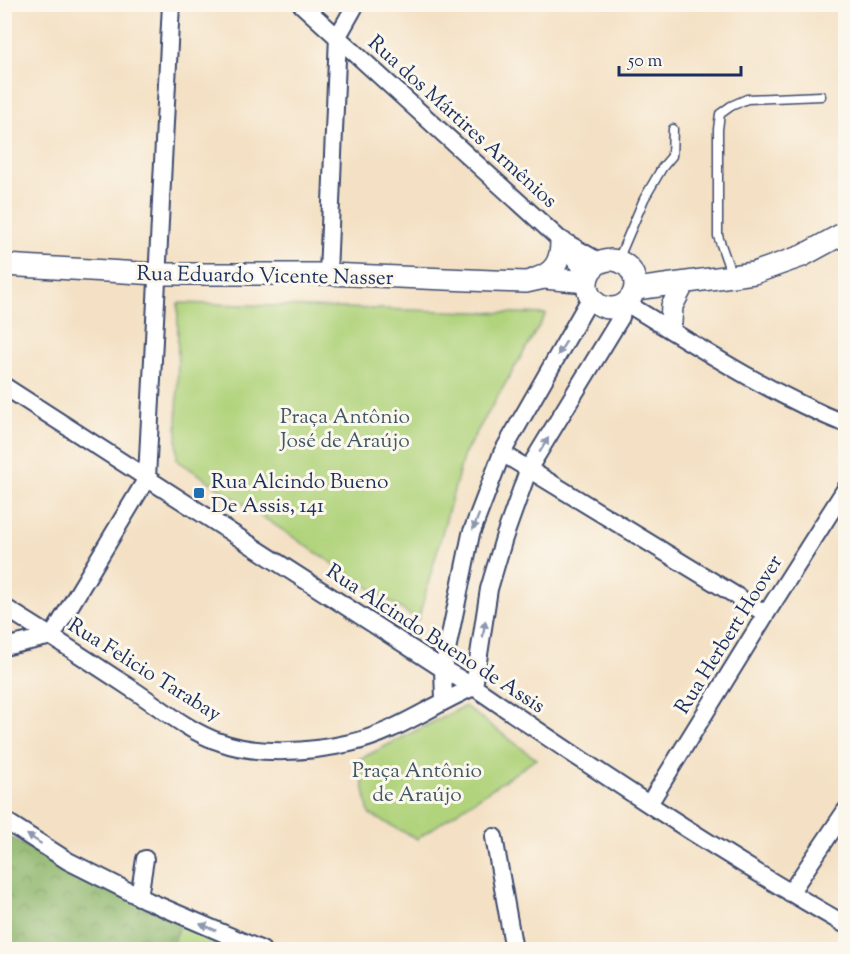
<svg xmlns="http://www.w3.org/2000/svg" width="850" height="954" font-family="'Sorts Mill Goudy',serif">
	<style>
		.forest { fill: url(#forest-crowns); stroke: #547264; stroke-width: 1.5 }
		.park { fill: #b0d37b; stroke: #66816c; stroke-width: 1.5 }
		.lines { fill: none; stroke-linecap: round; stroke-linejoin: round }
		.service-casing { stroke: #3c4a6d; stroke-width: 11 }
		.minor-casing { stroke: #3c4a6d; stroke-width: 20 }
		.tertiary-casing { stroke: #3c4a6d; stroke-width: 24 }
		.service { stroke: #fff; stroke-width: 8 }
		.minor { stroke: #fff; stroke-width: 16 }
		.tertiary { stroke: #fff; stroke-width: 21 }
		.oneway { fill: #8d97ae }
		.poi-dot { fill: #1f6fb2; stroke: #fbf7ec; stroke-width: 2 }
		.labels { text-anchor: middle; stroke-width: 6; stroke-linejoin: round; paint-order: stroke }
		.street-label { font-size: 21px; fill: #1b2f5e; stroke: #fbf7ec }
		.park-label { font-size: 21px; fill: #405865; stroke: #fbf7ec }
		.poi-label { font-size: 21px; fill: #1b2f5e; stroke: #fbf7ec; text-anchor: start }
	</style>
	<defs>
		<pattern id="forest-crowns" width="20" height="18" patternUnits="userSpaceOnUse" patternTransform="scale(1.5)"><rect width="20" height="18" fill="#8cb56b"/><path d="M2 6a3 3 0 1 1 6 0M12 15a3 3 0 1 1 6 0" fill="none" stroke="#72945b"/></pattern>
	</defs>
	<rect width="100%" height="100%" fill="#fbf7ec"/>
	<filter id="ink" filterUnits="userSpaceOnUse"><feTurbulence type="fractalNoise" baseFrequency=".0167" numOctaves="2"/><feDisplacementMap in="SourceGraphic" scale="12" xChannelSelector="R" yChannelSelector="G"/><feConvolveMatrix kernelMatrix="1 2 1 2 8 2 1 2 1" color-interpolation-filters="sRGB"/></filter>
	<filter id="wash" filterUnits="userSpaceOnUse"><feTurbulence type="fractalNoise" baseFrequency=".008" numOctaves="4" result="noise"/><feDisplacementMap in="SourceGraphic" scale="24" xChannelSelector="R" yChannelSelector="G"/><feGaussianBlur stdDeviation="1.35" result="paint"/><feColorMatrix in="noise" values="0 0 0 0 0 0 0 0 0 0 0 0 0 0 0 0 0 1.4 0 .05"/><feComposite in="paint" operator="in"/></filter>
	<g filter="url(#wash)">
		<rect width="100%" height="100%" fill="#f4e1c5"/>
		<path class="forest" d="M4,833L54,863L180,923L171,949H5Z"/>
		<path class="park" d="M178,303L546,314L464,454L418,620L177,460Z
			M465,706L536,759L417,839L369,814L358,760Z
			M180,923L240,950H171Z"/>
	</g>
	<g filter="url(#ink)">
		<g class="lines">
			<defs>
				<path id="service" d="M618,260L644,199L662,168L672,156L673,129
					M732,276L718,236V129L720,114L731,106L747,99L821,96"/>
				<path id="minor" d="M301,4L557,237L588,276
					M565,242L600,262
					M328,274L338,36L356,4
					M626,303C697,346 768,393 846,424
					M4,386L443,669L474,687C595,770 718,852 846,925
					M502,453L766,614
					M4,607C50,635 94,664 138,693C163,710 192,733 220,742C258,756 311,752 350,743C393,734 434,704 474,687L489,589L504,538L529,468L621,317L623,305
					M4,647L52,636L147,478L171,4
					M444,700L443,669L471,534L502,453L591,297
					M649,804L766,614L846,488
					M4,820L68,861L146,900L262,950
					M494,837L514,950
					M790,893L846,810
					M139,897L145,859"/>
				<path id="tertiary" d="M587 284a24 24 0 1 1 48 0a24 24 0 1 1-48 0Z
					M4,265L158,274H328L493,281L526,282L544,278L587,282
					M535,279C554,273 561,262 561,242
					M636,289L754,273L802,256L846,232
					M671,322L672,306L684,283"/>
			</defs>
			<use href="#service" class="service-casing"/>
			<use href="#minor" class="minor-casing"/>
			<use href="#tertiary" class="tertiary-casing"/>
			<use href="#service" class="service"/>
			<use href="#minor" class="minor"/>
			<use href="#tertiary" class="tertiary"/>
		</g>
		<defs><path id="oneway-solid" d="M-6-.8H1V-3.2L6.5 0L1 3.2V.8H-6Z" transform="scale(1.5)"/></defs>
		<g class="oneway">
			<use href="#oneway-solid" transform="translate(562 348) rotate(121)"/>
			<use href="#oneway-solid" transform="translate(544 445) rotate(-59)"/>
			<use href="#oneway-solid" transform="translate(476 522) rotate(111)"/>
			<use href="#oneway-solid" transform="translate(484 629) rotate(-82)"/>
			<use href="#oneway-solid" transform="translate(34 839) rotate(-147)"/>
			<use href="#oneway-solid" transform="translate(208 927) rotate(-157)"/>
		</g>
	</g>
	<rect class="poi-dot" x="193" y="487" width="12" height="12" rx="3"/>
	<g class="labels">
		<g class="street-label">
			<text transform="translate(463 121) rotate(42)" y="7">Rua dos Mártires Armênios</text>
			<text transform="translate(265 275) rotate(1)" y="7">Rua Eduardo Vicente Nasser</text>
			<text transform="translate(728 634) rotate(-58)" y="7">Rua Herbert Hoover</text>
			<text transform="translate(436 638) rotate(33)" y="7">Rua Alcindo Bueno de Assis</text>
			<text transform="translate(145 669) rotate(32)" y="7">Rua Felicio Tarabay</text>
		</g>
		<g class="park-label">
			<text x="345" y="423">Praça Antônio<tspan x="345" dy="24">José de Araújo</tspan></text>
			<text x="417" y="777">Praça Antônio<tspan x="417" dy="24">de Araújo</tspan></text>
		</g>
		<g class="poi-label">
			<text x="211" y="488">Rua Alcindo Bueno<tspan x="211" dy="24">De Assis, 141</tspan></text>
		</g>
	</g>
	<rect width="850" height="954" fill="none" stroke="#fbf7ec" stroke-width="24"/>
	<path d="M619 66v9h122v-9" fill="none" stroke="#1b2f5e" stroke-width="3"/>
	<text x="628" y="66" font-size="18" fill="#1b2f5e" stroke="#fbf7ec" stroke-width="4.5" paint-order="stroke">50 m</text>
</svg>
